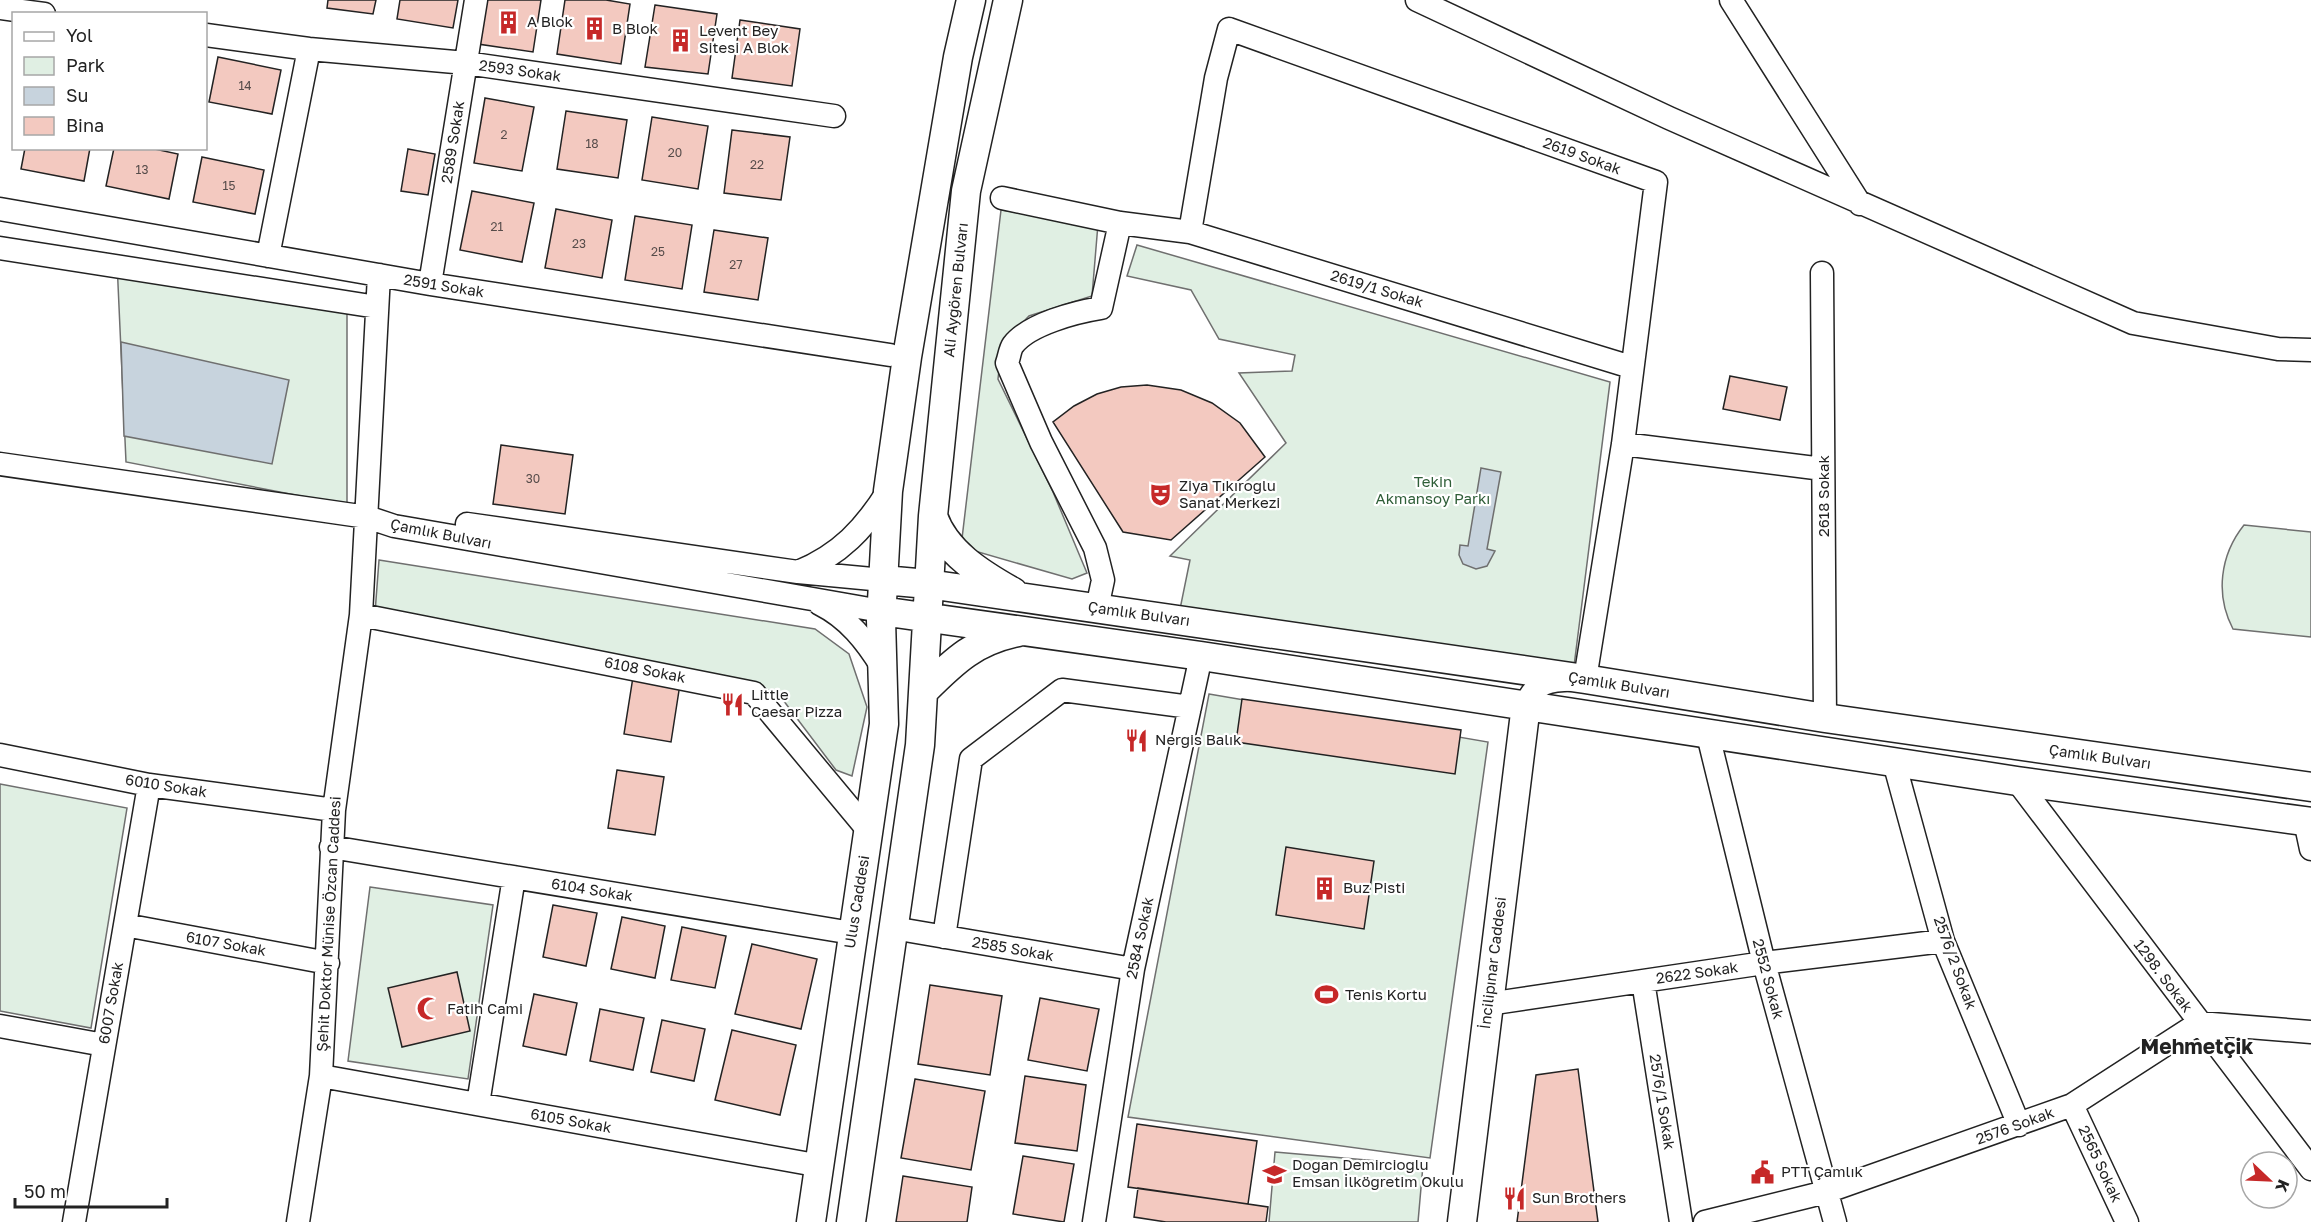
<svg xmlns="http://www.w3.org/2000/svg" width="2311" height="1222" font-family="'Golos Text',sans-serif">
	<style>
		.green { fill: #e0efe3; stroke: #6f6f6f; stroke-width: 1.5 }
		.water { fill: #c7d3dd; stroke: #6f6f6f; stroke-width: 1.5 }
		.building { fill: #f3c9c0; stroke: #222; stroke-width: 1.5 }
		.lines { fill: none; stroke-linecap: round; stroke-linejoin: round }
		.minor-casing { stroke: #222; stroke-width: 25 }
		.major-casing { stroke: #222; stroke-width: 31 }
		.minor { stroke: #fff; stroke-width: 22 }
		.major { stroke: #fff; stroke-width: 28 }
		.labels { text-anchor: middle; stroke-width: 4.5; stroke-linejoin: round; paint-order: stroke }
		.number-label { font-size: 12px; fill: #564c4a }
		.poi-label { font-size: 15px; fill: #222; stroke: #fff; text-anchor: start }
		.street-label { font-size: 15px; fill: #222; stroke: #fff }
		.park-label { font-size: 15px; fill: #2f5e38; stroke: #fff }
		.district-label { font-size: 21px; font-weight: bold; fill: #222; stroke: #fff }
	</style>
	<rect width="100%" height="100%" fill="#fff"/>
	<path class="green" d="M1001,210L1098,224L1092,296L1029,316L1002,344L998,379L1053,492L1087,573L1072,579L961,547Z
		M1137,245L1610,382L1574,666L1180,609L1190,560L1170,556L1286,443L1239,373L1292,371L1295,355L1219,339L1191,290L1127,276Z
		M117,262L347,307V505L126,462Z
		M2244,525L2311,532V637L2233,629C2215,595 2220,555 2244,525Z
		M379,560L815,629L849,654L867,707L852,776L836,770L777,692L375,613Z
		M1209,694L1488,742L1430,1158L1128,1117Z
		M0,784L127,808L91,1028L0,1011Z
		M370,887L493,905L468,1079L348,1061Z
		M1275,1152L1423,1165L1418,1222H1269Z"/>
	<path class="water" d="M121,342L289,380L272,464L124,436Z
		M1481,468L1501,472L1487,549L1495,551L1487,566L1476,569L1463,564L1459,555L1460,545L1468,546Z"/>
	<path class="building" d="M328,0H376L373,14L327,8Z
		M400,0H458L453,28L397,19Z
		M484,0H541L533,52L478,44Z
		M565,0H606L630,4L621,64L557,54Z
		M655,5L717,14L708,74L645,67Z
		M740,20L800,29L792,86L732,78Z
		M218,57L281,70L272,114L209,102Z
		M485,98L534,107L522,171L474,163Z
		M566,111L627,120L618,178L557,169Z
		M652,117L708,126L698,189L642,180Z
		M732,130L790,137L781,200L724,193Z
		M25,148H90L84,181L21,169Z
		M114,148H150L178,154L169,199L106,186Z
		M408,149L435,154L428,195L401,191Z
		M202,157L264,170L255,214L193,202Z
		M472,191L534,203L522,262L460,250Z
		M556,209L612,220L602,278L545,268Z
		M635,216L692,225L682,289L625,280Z
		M714,230L768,238L758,300L704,292Z
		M1730,376L1787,387L1780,420L1723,409Z
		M1147,385L1181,390L1212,403L1240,423L1265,457L1171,540L1123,532L1053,422L1074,406L1097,394L1121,387Z
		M501,445L573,455L565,514L493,504Z
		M633,677L680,684L671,742L624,734Z
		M1242,699L1461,730L1455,774L1236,742Z
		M617,770L664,777L655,835L608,828Z
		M1286,847L1374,861L1364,929L1276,915Z
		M553,905L597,913L586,966L543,957Z
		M622,917L665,926L655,978L611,969Z
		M682,927L726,936L715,988L671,980Z
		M752,944L817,959L801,1029L735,1014Z
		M457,972L470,1031L402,1047L388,988Z
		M930,985L1002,996L990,1075L918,1064Z
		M534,994L577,1003L566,1055L523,1046Z
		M1040,998L1099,1009L1087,1071L1028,1060Z
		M600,1009L644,1018L633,1070L590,1061Z
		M662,1020L705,1029L694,1081L651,1072Z
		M732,1030L796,1045L780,1115L715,1100Z
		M1578,1069L1598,1222H1517L1536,1075Z
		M1025,1076L1086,1085L1077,1151L1015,1143Z
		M915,1079L985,1091L971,1170L901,1158Z
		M1137,1124L1257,1141L1248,1204L1128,1187Z
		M1023,1156L1074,1164L1064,1222L1013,1214Z
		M903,1176L972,1187L967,1222H896Z
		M1138,1188L1268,1207L1266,1222H1166L1134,1217Z"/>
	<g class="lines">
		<defs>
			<path id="minor" d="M1417,0L1669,118L2133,323L2278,349L2311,350
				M1731,0L1860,204
				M0,8L44,14
				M206,35L309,49L466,63L834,116
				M1002,198L1120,223L1190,232L1631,367
				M0,209L430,284L890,355
				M1190,232L1216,78L1229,29L1656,182L1623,444L1585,679C1559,681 1536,676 1526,705
				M0,248L377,307
				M268,256L309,49
				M1822,273L1825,718
				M430,284L476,0
				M1623,444L1823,469
				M0,464L367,517L394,526L881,611
				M467,524L798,572L883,580
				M798,572C840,555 865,528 888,491
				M820,604C848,618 866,641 882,667
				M1097,608L1103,580L1095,548L1041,442L1007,363C1009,358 1010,349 1013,345C1029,324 1076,312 1101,308L1120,223
				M361,615L754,693L868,830
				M1708,735L1764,963L1835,1222
				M0,755L149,785L334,810
				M1894,762L1943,941L2019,1125
				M2017,781L2311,1169
				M2305,821L2311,849
				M331,847L852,933
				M125,925L328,963
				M893,928L1133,969
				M944,937L971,759L1062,690L1190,707
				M1643,981L1681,1222
				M1488,1004L1764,963L1943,941
				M0,1026L104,1045
				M321,1076L821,1166
				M478,1104L514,877
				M2072,1105L2127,1222
				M74,1222L149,785
				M298,1222L321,1076L334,810L361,615L379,275
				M1094,1222L1133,969L1201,656
				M1705,1222L1826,1192L2072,1105L2199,1023L2311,1032"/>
			<path id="major" d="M933,516C945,552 981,574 1013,592
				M883,580L928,584L1585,679L1825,718L2311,787
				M881,611L1201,656L2017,781L2311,822
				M925,690C955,660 975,641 1018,632
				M811,1222L884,724L881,620L888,491L907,357L958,57L971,0
				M851,1222L920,745L933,516L966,191L1008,0
				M1462,1222L1526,705"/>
		</defs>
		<use href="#minor" class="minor-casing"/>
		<use href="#major" class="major-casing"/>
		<use href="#minor" class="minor"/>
		<use href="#major" class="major"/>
	</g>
	<defs>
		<symbol id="building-bare" viewBox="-9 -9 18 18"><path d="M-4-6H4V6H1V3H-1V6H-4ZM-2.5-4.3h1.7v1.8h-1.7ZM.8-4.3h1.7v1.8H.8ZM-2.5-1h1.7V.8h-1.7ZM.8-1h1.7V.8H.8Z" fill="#c62828" stroke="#fff" stroke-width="2.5" paint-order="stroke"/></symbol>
		<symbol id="theatre-bare" viewBox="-9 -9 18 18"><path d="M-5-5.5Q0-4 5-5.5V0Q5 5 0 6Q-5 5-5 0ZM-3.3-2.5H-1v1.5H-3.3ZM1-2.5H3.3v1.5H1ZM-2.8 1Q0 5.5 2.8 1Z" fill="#c62828" stroke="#fff" stroke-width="2.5" paint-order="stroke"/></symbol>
		<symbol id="restaurant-bare" viewBox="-9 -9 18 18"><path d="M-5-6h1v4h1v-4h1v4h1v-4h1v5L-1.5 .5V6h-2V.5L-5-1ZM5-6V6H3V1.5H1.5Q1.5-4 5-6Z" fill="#c62828" stroke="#fff" stroke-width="2.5" paint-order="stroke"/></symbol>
		<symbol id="stadium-bare" viewBox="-9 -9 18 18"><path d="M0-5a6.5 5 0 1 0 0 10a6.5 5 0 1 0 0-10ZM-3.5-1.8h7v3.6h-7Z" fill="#c62828" stroke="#fff" stroke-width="2.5" paint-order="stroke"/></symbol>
		<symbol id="mosque-bare" viewBox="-9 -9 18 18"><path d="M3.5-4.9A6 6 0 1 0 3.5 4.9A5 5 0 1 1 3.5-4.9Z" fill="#c62828" stroke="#fff" stroke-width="2.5" paint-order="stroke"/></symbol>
		<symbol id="civic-bare" viewBox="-9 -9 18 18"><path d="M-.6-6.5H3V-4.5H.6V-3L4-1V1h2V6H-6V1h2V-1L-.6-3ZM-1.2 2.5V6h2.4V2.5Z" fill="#c62828" stroke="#fff" stroke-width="2.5" paint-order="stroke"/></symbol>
		<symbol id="school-bare" viewBox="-9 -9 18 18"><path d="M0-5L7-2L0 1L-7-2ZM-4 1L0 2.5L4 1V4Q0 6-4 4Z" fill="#c62828" stroke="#fff" stroke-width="2.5" paint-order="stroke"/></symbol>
	</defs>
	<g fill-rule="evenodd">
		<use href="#building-bare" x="492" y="6" width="33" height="33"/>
		<use href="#building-bare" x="578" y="12" width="33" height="33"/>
		<use href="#building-bare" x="664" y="24" width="33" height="33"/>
		<use href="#theatre-bare" x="1144" y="478" width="33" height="33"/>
		<use href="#restaurant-bare" x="716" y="688" width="33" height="33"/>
		<use href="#restaurant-bare" x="1120" y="724" width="33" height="33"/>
		<use href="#building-bare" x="1308" y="872" width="33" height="33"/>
		<use href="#stadium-bare" x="1310" y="978" width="33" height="33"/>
		<use href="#mosque-bare" x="412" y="992" width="33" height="33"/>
		<use href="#civic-bare" x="1746" y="1156" width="33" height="33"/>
		<use href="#school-bare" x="1258" y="1158" width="33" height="33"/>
		<use href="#restaurant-bare" x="1498" y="1182" width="33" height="33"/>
	</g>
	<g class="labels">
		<g class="number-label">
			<text x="245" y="90">14</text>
			<text x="504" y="139">2</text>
			<text x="592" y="148">18</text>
			<text x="675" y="157">20</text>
			<text x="757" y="169">22</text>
			<text x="142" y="174">13</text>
			<text x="229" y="190">15</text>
			<text x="497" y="231">21</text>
			<text x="579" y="248">23</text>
			<text x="658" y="256">25</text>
			<text x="736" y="269">27</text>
			<text x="533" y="483">30</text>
		</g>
		<g class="poi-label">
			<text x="527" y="27">A Blok</text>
			<text x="612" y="34">B Blok</text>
			<text x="699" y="36">Levent Bey<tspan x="699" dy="17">Sitesi A Blok</tspan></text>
			<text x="1179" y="491">Ziya Tıkıroğlu<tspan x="1179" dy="17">Sanat Merkezi</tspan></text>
			<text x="751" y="700">Little<tspan x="751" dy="17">Caesar Pizza</tspan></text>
			<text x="1155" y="745">Nergis Balık</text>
			<text x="1343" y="893">Buz Pisti</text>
			<text x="1345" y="1000">Tenis Kortu</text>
			<text x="447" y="1014">Fatih Cami</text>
			<text x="1292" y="1170">Doğan Demircioğlu<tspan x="1292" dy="17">Emsan İlköğretim Okulu</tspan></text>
			<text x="1781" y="1177">PTT Çamlık</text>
			<text x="1532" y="1203">Sun Brothers</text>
		</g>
		<g class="street-label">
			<text transform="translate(520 71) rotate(8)" y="5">2593 Sokak</text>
			<text transform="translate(453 142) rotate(-81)" y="5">2589 Sokak</text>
			<text transform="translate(1582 156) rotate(20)" y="5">2619 Sokak</text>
			<text transform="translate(444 286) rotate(9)" y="5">2591 Sokak</text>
			<text transform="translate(1377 289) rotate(17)" y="5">2619/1 Sokak</text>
			<text transform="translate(956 290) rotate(-84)" y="5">Ali Aygören Bulvarı</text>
			<text transform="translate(1824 496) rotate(-90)" y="5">2618 Sokak</text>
			<text transform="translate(441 534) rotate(11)" y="5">Çamlık Bulvarı</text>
			<text transform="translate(1139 614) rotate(8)" y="5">Çamlık Bulvarı</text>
			<text transform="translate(645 670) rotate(11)" y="5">6108 Sokak</text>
			<text transform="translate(1619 685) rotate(9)" y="5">Çamlık Bulvarı</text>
			<text transform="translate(2100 757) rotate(8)" y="5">Çamlık Bulvarı</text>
			<text transform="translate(166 786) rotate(9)" y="5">6010 Sokak</text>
			<text transform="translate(592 890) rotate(9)" y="5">6104 Sokak</text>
			<text transform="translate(857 902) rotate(-81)" y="5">Ulus Caddesi</text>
			<text transform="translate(329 924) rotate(-87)" y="5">Şehit Doktor Münise Özcan Caddesi</text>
			<text transform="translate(1140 938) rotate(-78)" y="5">2584 Sokak</text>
			<text transform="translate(226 944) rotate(10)" y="5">6107 Sokak</text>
			<text transform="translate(1013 949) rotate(10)" y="5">2585 Sokak</text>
			<text transform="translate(1493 963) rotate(-83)" y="5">İncilipınar Caddesi</text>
			<text transform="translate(1955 963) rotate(70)" y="5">2576/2 Sokak</text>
			<text transform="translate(1697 973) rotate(-8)" y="5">2622 Sokak</text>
			<text transform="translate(2163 976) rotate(53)" y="5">1298. Sokak</text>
			<text transform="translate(1768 979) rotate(75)" y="5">2552 Sokak</text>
			<text transform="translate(111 1003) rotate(-80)" y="5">6007 Sokak</text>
			<text transform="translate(1662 1102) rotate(81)" y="5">2576/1 Sokak</text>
			<text transform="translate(571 1121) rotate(10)" y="5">6105 Sokak</text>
			<text transform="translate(2015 1126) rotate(-20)" y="5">2576 Sokak</text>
			<text transform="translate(2100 1164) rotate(65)" y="5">2565 Sokak</text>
		</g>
		<g class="park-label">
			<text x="1433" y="487">Tekin<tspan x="1433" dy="17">Akmansoy Parkı</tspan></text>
		</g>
		<g class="district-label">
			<text x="2197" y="1054">Mehmetçik</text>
		</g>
	</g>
	<rect x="12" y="12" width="195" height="138" fill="#ffffff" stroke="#a7a7a7" stroke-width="1.5"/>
	<rect x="24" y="32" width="30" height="9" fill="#ffffff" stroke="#a7a7a7" stroke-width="1.5"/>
	<text x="66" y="42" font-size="18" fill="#222222">Yol</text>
	<rect x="24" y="57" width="30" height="18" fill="#e0efe3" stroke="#a7a7a7" stroke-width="1.5"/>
	<text x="66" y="72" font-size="18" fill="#222222">Park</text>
	<rect x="24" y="87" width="30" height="18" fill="#c7d3dd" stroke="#a7a7a7" stroke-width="1.5"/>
	<text x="66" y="102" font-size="18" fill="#222222">Su</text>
	<rect x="24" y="117" width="30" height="18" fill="#f3c9c0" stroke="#a7a7a7" stroke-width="1.5"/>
	<text x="66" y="132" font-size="18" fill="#222222">Bina</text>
	<g transform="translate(2269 1180) rotate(113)"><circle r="28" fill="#ffffff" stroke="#a7a7a7" stroke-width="1.5"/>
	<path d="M0-4.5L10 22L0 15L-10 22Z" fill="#c62828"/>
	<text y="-9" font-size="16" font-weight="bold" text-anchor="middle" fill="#222222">K</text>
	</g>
	<path d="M15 1198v9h152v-9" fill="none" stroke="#222222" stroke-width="3"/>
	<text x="24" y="1198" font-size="18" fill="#222222" stroke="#ffffff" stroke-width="4.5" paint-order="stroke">50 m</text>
</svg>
